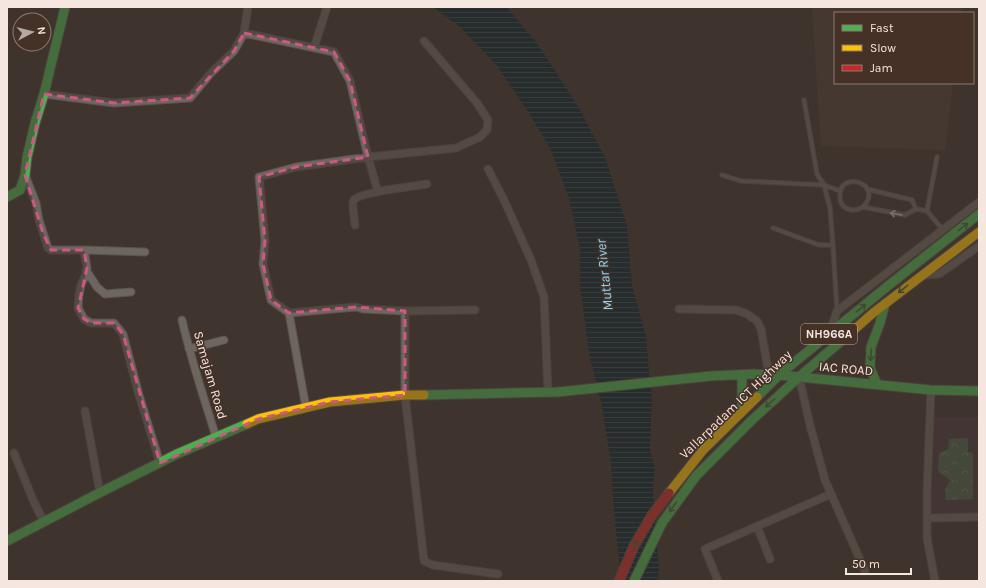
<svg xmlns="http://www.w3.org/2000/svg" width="986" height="588" font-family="Karla,sans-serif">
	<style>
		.commercial { fill: #4d3c34 }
		.education { fill: #49373f }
		.park { fill: url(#park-crowns) }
		.water { fill: url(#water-rules) }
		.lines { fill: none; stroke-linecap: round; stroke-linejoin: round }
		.lane-casing { stroke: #5b514c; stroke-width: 5.5 }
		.street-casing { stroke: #5b514c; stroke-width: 9 }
		.fast-casing { stroke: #5b514c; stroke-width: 11 }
		.slow-casing { stroke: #5b514c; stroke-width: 11 }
		.jam-casing { stroke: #5b514c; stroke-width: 11 }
		.lane { stroke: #6d6560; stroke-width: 3.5 }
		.street { stroke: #6d6560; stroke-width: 7 }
		.fast { stroke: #4caf50; stroke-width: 9 }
		.slow { stroke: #ffc107; stroke-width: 9 }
		.jam { stroke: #c62828; stroke-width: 9 }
		.oneway { stroke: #bfb3ad }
		.oneway2 { stroke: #485d35 }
		.marked { fill: none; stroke: #d15683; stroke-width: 3; stroke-dasharray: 8 5; stroke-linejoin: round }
		.labels { text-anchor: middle; stroke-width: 3; stroke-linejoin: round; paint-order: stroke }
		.shield { fill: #463127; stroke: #c0b0a8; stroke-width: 1 }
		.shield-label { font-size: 12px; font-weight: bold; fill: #f5e7e0 }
		.street-label { font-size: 13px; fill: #f5e7e0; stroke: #463127 }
		.water-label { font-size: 14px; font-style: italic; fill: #81d5fb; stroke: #463127 }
	</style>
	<defs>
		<pattern id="park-crowns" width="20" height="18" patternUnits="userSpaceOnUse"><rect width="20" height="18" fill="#4b604d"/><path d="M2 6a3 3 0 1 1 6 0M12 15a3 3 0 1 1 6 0" fill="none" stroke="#676"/></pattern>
		<pattern id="water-rules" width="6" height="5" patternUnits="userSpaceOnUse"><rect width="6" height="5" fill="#0a242e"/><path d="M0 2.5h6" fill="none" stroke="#2e444c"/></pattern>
	</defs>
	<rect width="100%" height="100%" fill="#3f342e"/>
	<path class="commercial" d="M812,7H961V13H835V83H953L945,150L821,146Z"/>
	<path class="education" d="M934,417H979V513L930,515V476Z"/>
	<path class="park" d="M968,438V452L973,453V499L946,500L945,489L950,480L938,471L939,453L948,449L949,439Z"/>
	<path class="water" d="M433,7H507L537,43L578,106L605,157L627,225L632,285L646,336L652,402L650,450L655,467L653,490L659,566L658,581H621L613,501L611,464L602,407L589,354L580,287V249L569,199L551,150L527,110L497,66L460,27Z"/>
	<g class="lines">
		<defs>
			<path id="lane" d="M804,100L817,174L824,185L830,208L833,245L837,311
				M937,157L927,211L943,230
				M722,175L741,181L824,185L840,191
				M867,189L912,200L916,209
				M863,207C885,183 838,169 840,197C840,210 854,213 863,207L905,215L916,209L927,211
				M773,228L819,245H833"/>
			<path id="street" d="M244,33L248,7
				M314,48L327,7
				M44,94L114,103L190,98L211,73L234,51L244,33L334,52L350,81L368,157L378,192
				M488,169L504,200L531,260L544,297L548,392
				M25,175L36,203L39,220L48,248L51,250H84L87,268L86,274L81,285L79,295L78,308L84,319L91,323H114L123,334L139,395L160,463
				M355,225C355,219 351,204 354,200C359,192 415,186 427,184
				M84,250L145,252
				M86,270L97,287L105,294L131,292
				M926,275L939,274L979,246
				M679,309L736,310L747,314L757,321L761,329L769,375
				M405,311V395L424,561L433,565L498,574
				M289,313L356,307L363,309L405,311L475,310
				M182,320C191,360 204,398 216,437
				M830,331L837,311L979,202
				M189,349L224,340
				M799,377L810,425L825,480L865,571
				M931,390L927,492V538L935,581
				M306,408L289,313L271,300L263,264L265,241L259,177L296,167L368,157L456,148L480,137L487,130L488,120L477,103L424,41
				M85,411L100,493
				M14,453L33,500L44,522
				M928,518L979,517
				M757,526L770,559
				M718,581L705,549L831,494"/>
			<path id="fast" d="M7,197L20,190L25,175L27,157L35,123L44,94L65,7
				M877,384L870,368L871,347L880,323L885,304
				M424,395L558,392L711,376L754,374L779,375L931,390L979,391
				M757,397L779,375L889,285L979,214
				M741,413L742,405V375
				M7,541L103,491L177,454L247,424
				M634,581L662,523L696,476L752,420L799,377L847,336"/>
			<path id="slow" d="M847,336L873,313L979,232
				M247,424L258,419L330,402L405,395H424
				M669,493L703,450L757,397"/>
			<path id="jam" d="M619,581L634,546L652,515L669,493"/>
		</defs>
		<use href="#lane" class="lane-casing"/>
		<use href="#street" class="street-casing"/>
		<use href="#fast" class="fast-casing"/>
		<use href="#slow" class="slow-casing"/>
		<use href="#jam" class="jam-casing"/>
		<use href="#lane" class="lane"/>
		<use href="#street" class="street"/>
		<use href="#fast" class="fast"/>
		<use href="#slow" class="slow"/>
		<use href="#jam" class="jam"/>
	</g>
	<defs><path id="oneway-shaft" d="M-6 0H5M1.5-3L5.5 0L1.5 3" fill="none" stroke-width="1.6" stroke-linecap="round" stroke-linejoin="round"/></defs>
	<use class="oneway" href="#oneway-shaft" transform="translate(896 214) rotate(-169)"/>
	<g class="oneway2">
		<use href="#oneway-shaft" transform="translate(963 227) rotate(-38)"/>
		<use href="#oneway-shaft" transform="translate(903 289) rotate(142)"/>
		<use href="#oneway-shaft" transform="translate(861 308) rotate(-39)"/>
		<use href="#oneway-shaft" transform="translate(871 355) rotate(92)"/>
		<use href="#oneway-shaft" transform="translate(770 403) rotate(138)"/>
		<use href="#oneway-shaft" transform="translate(673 507) rotate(126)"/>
		<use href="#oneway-shaft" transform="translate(635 546) rotate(-63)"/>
	</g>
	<path d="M0 0H986V588H0ZM244,33L334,52L350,81L368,157L296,167L259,177L265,241L263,264L271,300L289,313L356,307L405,311V395L330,402L258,419L160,463L123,334L114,323H91L84,319L78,308L87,268L84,250H51L43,233L25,175L44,94L114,103L190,98L234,51Z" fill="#3f342e" fill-opacity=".55" fill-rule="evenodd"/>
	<path class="marked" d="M244,33L334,52L350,81L368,157L296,167L259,177L265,241L263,264L271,300L289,313L356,307L405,311V395L330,402L258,419L160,463L123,334L114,323H91L84,319L78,308L87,268L84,250H51L43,233L25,175L44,94L114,103L190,98L234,51Z"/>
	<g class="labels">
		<rect class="shield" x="801" y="324" width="56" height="20" rx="3"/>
		<g class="shield-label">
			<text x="829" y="338">NH966A</text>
		</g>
		<g class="street-label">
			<text transform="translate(846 368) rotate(5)" y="5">IAC ROAD</text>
			<text transform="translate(211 375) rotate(74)" y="5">Samajam Road</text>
			<text transform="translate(735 404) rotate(-44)" y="5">Vallarpadam ICT Highway</text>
		</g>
		<g class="water-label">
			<text transform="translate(604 275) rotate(-96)" y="5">Muttar River</text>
		</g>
	</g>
	<rect width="986" height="588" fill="none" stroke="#f5e7e0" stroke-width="16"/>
	<rect x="834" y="12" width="140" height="72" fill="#463127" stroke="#8c7a71"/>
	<rect x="842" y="25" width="20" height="6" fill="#4caf50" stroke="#8c7a71"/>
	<text x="870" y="32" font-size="12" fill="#f5e7e0">Fast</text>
	<rect x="842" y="45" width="20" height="6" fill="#ffc107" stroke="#8c7a71"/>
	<text x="870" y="52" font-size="12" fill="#f5e7e0">Slow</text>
	<rect x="842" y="65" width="20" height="6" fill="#c62828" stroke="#8c7a71"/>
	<text x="870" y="72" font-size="12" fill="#f5e7e0">Jam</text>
	<g transform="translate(32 32) rotate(83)"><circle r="19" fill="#463127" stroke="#8c7a71"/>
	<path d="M0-3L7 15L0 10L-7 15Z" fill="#b5a8a2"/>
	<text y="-6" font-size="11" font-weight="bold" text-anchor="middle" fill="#f5e7e0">N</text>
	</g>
	<path d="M846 568v6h65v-6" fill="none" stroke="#f5e7e0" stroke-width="2"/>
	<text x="852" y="568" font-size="12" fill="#f5e7e0" stroke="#463127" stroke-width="3" paint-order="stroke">50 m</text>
</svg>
